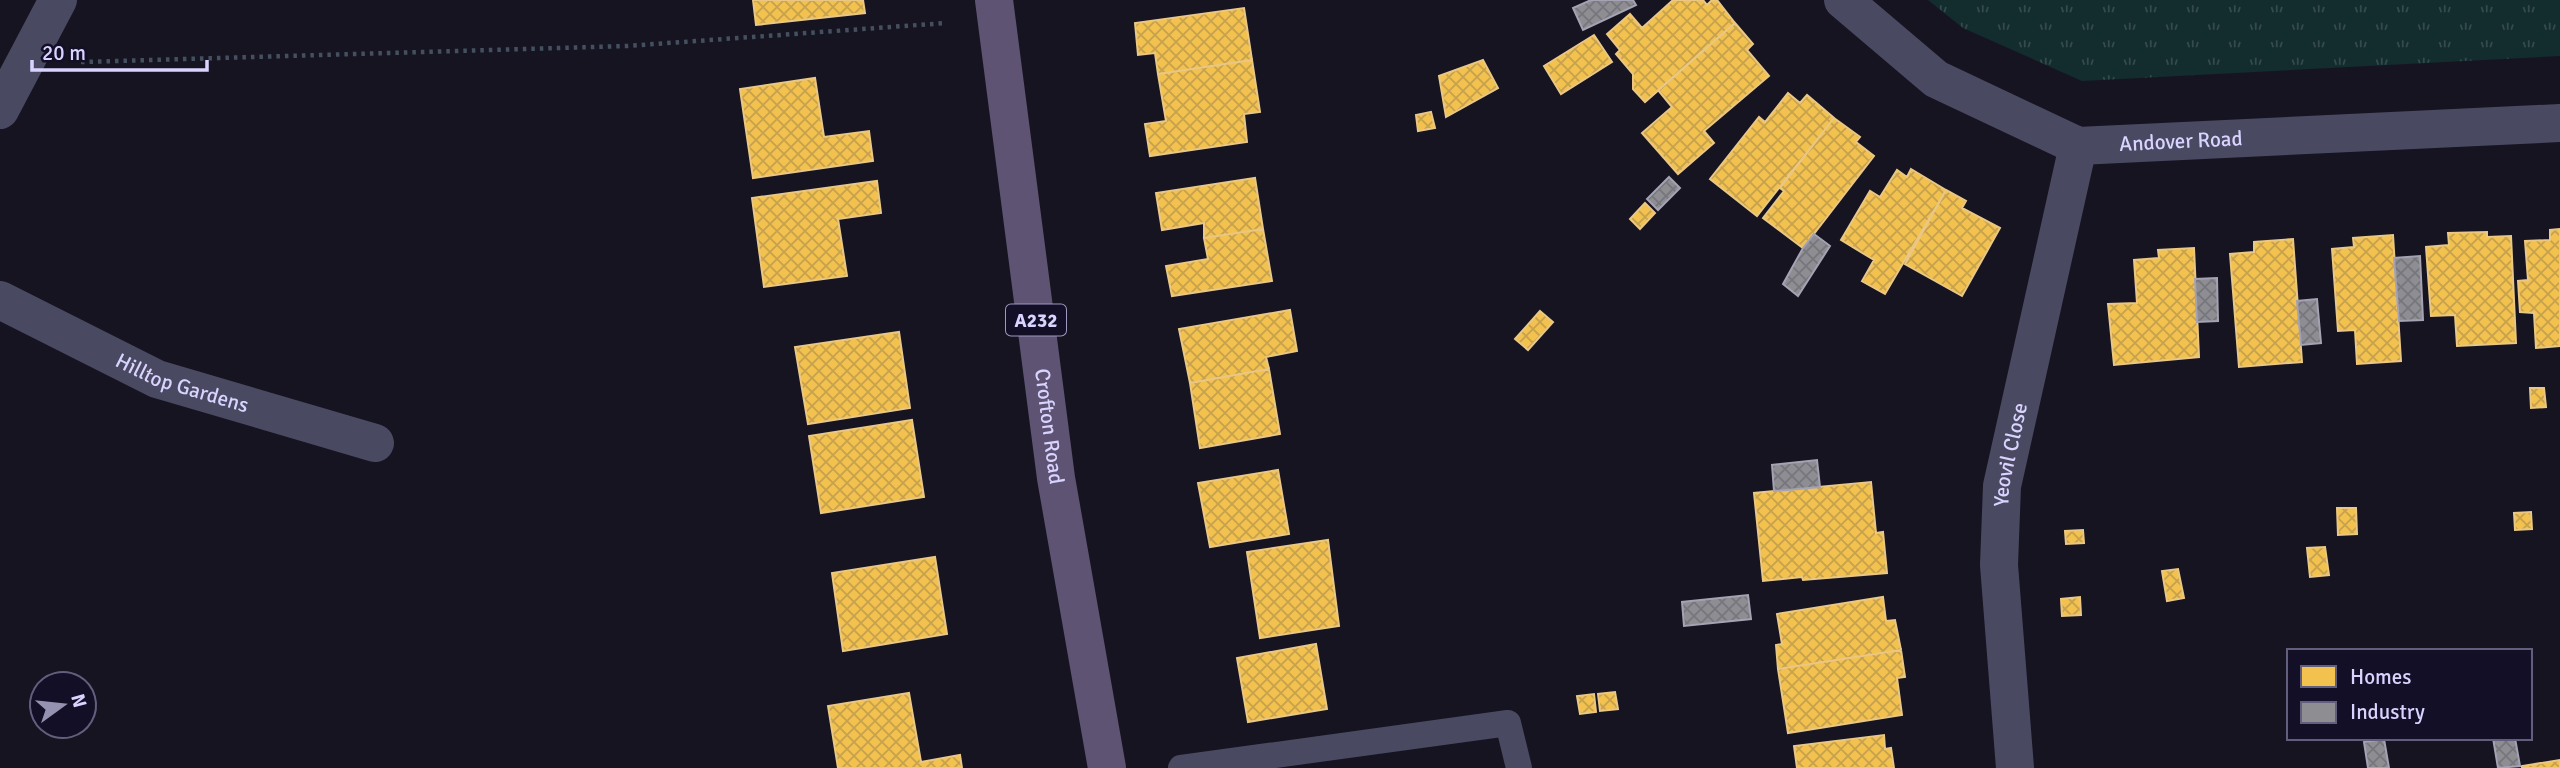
<svg xmlns="http://www.w3.org/2000/svg" width="2560" height="768" font-family="Signika,sans-serif">
	<style>
		.grass { fill: url(#grass-tufts) }
		.homes { fill: url(#homes-cross-hatch); stroke: #eac783; stroke-width: 2 }
		.industry { fill: url(#industry-cross-hatch); stroke: #a4a2b3; stroke-width: 2 }
		.lines { fill: none; stroke-linecap: round; stroke-linejoin: round }
		.path { stroke: #44505f; stroke-width: 4.5; stroke-dasharray: 3.5 5; stroke-linecap: butt }
		.service { stroke: #4a4962; stroke-width: 26 }
		.minor { stroke: #4a4962; stroke-width: 38 }
		.primary { stroke: #5e5373; stroke-width: 38 }
		.labels { text-anchor: middle; stroke-width: 7; stroke-linejoin: round; paint-order: stroke }
		.shield { fill: #130f26; stroke: #9e99be; stroke-width: 2 }
		.shield-label { font-size: 19px; font-weight: bold; fill: #d9d4ff }
		.street-label { font-size: 21px; fill: #d9d4ff; stroke: #130f26 }
	</style>
	<defs>
		<pattern id="grass-tufts" width="24" height="20" patternUnits="userSpaceOnUse" patternTransform="scale(1.75)"><rect width="24" height="20" fill="#132c2d"/><path d="M3 7l-1-3M5 7V3M7 7l1-3M15 17l-1-3M17 17v-4M19 17l1-3" fill="none" stroke="#354a4c"/></pattern>
		<pattern id="homes-cross-hatch" width="8" height="8" patternUnits="userSpaceOnUse" patternTransform="scale(1.75)"><rect width="8" height="8" fill="#f2c14e"/><path d="M0 0l8 8M0 8l8-8" fill="none" stroke="#c6a14e"/></pattern>
		<pattern id="industry-cross-hatch" width="8" height="8" patternUnits="userSpaceOnUse" patternTransform="scale(1.75)"><rect width="8" height="8" fill="#8d8d92"/><path d="M0 0l8 8M0 8l8-8" fill="none" stroke="#76767d"/></pattern>
	</defs>
	<rect width="100%" height="100%" fill="#161421"/>
	<path class="grass" d="M1928,0H2560V56L2082,81L1963,28Z"/>
	<path class="homes" d="M753,0H863L865,13L756,25Z
		M1673,0H1703L1707,5L1712,0H1717L1735,23L1645,102L1633,89V74L1616,54L1620,50L1607,34L1630,14L1642,28Z
		M1244,8L1252,60L1158,74L1155,53L1138,55L1135,23Z
		M1735,23L1753,44L1747,50L1769,76L1704,131L1714,143L1678,174L1642,133L1672,107L1658,90Z
		M1594,35L1612,62L1561,94L1544,66Z
		M1252,60L1260,112L1244,114L1247,142L1150,156L1145,124L1166,121L1158,74Z
		M1483,60L1498,88L1446,117L1439,76Z
		M815,78L824,137L869,131L873,161L753,178L740,89Z
		M1788,93L1800,103L1807,95L1834,118L1757,216L1710,179L1759,117L1765,122Z
		M1431,112L1435,128L1418,131L1416,115Z
		M1834,118L1860,137L1856,142L1874,156L1803,248L1763,218L1784,191L1780,188Z
		M1911,169L1946,190L1885,294L1862,281L1874,260L1841,240L1870,191L1880,197L1897,170L1907,177Z
		M1255,178L1263,229L1204,238V223L1162,230L1156,193Z
		M877,181L881,213L838,219L847,276L764,287L752,198Z
		M1946,190L1966,201L1962,208L2000,228L1962,296L1905,264Z
		M1645,203L1655,213L1640,229L1630,219Z
		M1263,229L1272,281L1172,296L1166,266L1208,259L1204,238Z
		M2560,229V346L2536,348L2534,313L2520,312L2518,281L2528,280L2525,241L2550,240V230Z
		M2487,232V237L2511,236L2516,343L2457,346L2455,315L2431,316L2426,247L2449,245L2448,233Z
		M2393,235L2401,361L2357,364L2355,330L2338,331L2332,249L2354,247L2353,238Z
		M2293,239L2302,362L2239,367L2230,254L2254,252V242Z
		M2194,248L2199,357L2114,365L2108,304L2137,303L2134,260L2159,258L2158,250Z
		M1290,310L1297,351L1266,357L1269,369L1190,383L1179,329Z
		M1540,311L1553,322L1528,350L1515,339Z
		M899,332L910,408L808,424L795,347Z
		M1269,369L1280,434L1200,448L1190,383Z
		M2530,388H2544L2546,407L2531,408Z
		M912,420L924,497L821,513L809,436Z
		M1278,470L1289,534L1210,547L1198,483Z
		M1871,482L1876,533L1883,532L1887,573L1803,580L1802,577L1763,581L1754,493Z
		M2337,508H2356L2357,534L2338,535Z
		M2531,512L2532,529L2515,530L2514,513Z
		M2083,530L2084,543L2066,544L2065,531Z
		M1328,540L1339,626L1260,638L1247,552Z
		M2325,547L2329,575L2310,577L2307,548Z
		M935,557L947,634L843,651L832,573Z
		M2178,569L2184,598L2167,601L2162,571Z
		M1883,597L1886,621L1895,620L1901,650L1778,669L1776,645L1782,644L1777,614Z
		M2080,597L2081,615L2062,616L2061,599Z
		M1316,644L1327,709L1248,722L1237,658Z
		M1901,650L1905,677L1897,678L1902,715L1788,733L1778,669Z
		M1615,692L1618,709L1600,711L1598,694Z
		M909,693L921,762L960,755L962,768H838L828,706Z
		M1594,694L1596,712L1580,714L1577,696Z
		M1884,735L1885,749L1891,748L1894,768H1797L1794,746Z
		M2560,760V768H2522V766Z"/>
	<path class="industry" d="M1591,0H1633L1636,5L1583,30L1573,8Z
		M1669,177L1680,188L1658,210L1647,199Z
		M1814,234L1830,246L1798,296L1783,284L1803,248Z
		M2420,256L2423,320L2399,321L2394,258Z
		M2217,278L2218,321L2197,322L2195,279Z
		M2317,299L2321,343L2301,345L2297,301Z
		M1817,460L1820,487L1774,491L1772,465Z
		M1748,595L1751,619L1684,626L1682,602Z
		M2493,738H2515L2520,766L2498,768Z
		M2384,739L2389,768H2368L2364,742Z"/>
	<g class="lines">
		<path class="path" d="M81,62L627,46L946,23"/>
		<path class="service" d="M1181,768L1508,723L1519,768"/>
		<g class="minor">
			<path id="s1" d="M1843,0L1936,79L2078,146L2560,123"/>
			<path d="M0,110L58,0"/>
			<path id="s2" d="M0,300L157,379L375,443"/>
			<path id="s3" d="M2015,768L1999,565L2002,486L2078,146"/>
		</g>
		<path class="primary" id="s4" d="M994,0L1056,478L1107,768"/>
	</g>
	<g class="labels">
		<rect class="shield" x="1006" y="304.5" width="60" height="31" rx="5"/>
		<g class="shield-label">
			<text x="1036" y="327">A232</text>
		</g>
		<g class="street-label">
			<text dy="7" stroke="none"><textPath href="#s1" startOffset="382">Andover Road</textPath></text>
			<text dy="7" stroke="none"><textPath href="#s2" startOffset="201">Hilltop Gardens</textPath></text>
			<text dy="7" stroke="none"><textPath href="#s4" startOffset="430">Crofton Road</textPath></text>
			<text dy="7" stroke="none"><textPath href="#s3" startOffset="315">Yeovil Close</textPath></text>
		</g>
	</g>
	<rect x="2287" y="649" width="245" height="91" fill="#130f26" stroke="#625e7d" stroke-width="2"/>
	<rect x="2301" y="666" width="35" height="21" fill="#f2c14e" stroke="#625e7d" stroke-width="2"/>
	<text x="2350" y="684" font-size="21" fill="#d9d4ff">Homes</text>
	<rect x="2301" y="702" width="35" height="21" fill="#8d8d92" stroke="#625e7d" stroke-width="2"/>
	<text x="2350" y="719" font-size="21" fill="#d9d4ff">Industry</text>
	<g transform="translate(63 705) rotate(75)"><circle r="33" fill="#130f26" stroke="#625e7d" stroke-width="2"/>
	<path d="M0-5L12 26L0 18L-12 26Z" fill="#9591b1"/>
	<text y="-10" font-size="19" font-weight="bold" text-anchor="middle" fill="#d9d4ff">N</text>
	</g>
	<path d="M32 60v10h175v-10" fill="none" stroke="#d9d4ff" stroke-width="3.5"/>
	<text x="42" y="60" font-size="21" fill="#d9d4ff" stroke="#130f26" stroke-width="5" paint-order="stroke">20 m</text>
</svg>
